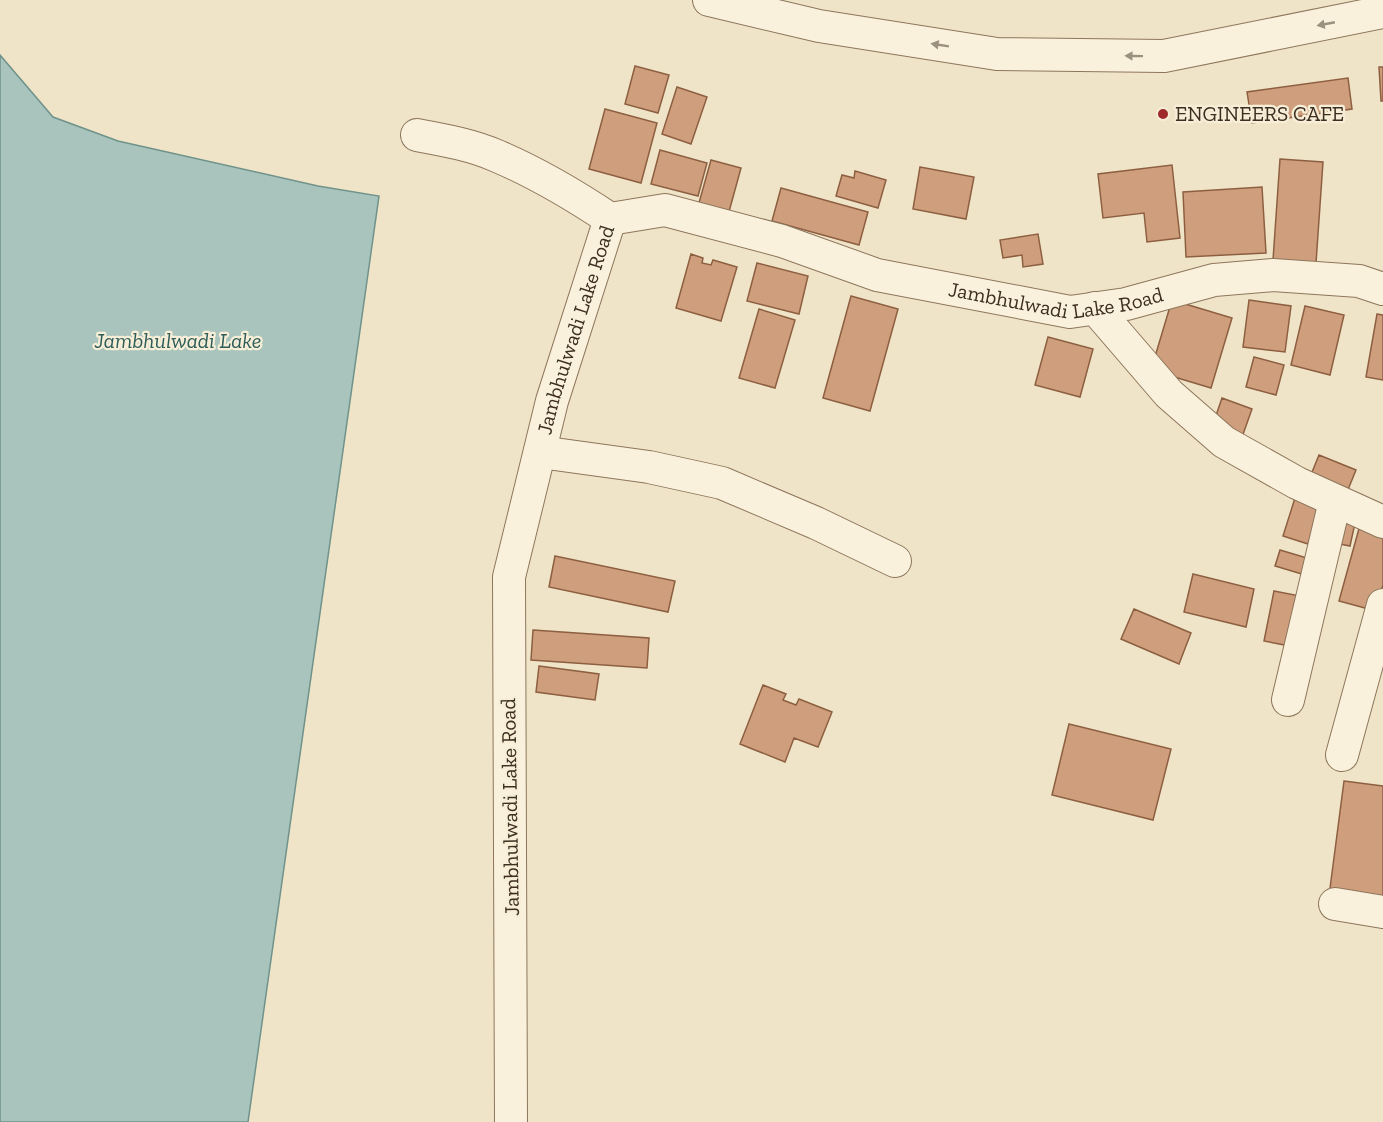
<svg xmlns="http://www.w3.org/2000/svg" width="1383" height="1122" font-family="'Zilla Slab',serif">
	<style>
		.water { fill: #a9c4bc; stroke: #6f938a; stroke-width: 1.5 }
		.building { fill: #cf9f7d; stroke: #8d5f41; stroke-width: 1.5 }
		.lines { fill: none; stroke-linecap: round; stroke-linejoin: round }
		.minor-casing { stroke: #8d765c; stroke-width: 34 }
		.minor { stroke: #faf1dc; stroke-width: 32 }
		.oneway { fill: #9c907e }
		.poi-dot { fill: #9e2a2b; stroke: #f7eed8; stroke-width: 2 }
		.labels { text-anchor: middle; stroke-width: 4.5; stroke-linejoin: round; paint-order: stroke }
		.poi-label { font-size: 21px; fill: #3d2e20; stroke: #f7eed8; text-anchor: start }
		.street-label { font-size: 21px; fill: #3d2e20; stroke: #f7eed8 }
		.water-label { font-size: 22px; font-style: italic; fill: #2f5d5a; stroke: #f7eed8 }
	</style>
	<rect width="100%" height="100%" fill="#f0e4c8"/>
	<path class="water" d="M0,55L53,117L118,141L318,186L379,196L248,1122H0Z"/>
	<path class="building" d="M635,66L669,75L658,113L625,104Z
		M1379,67H1383V101H1381Z
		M1348,78L1352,109L1252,123L1247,92Z
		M677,87L707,97L691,144L662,134Z
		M605,109L657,123L641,183L589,169Z
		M660,150L707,163L698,196L651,184Z
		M1280,159L1323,162L1316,263L1273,260Z
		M711,160L741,168L727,219L697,210Z
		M1172,165L1180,238L1147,242L1144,213L1103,218L1098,174Z
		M920,167L974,177L966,219L913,209Z
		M855,171L886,180L878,208L836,196L842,175L854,178Z
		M1262,187L1266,253L1186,257L1183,192Z
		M781,188L868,212L859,245L772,221Z
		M1038,234L1043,264L1023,267L1022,255L1003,258L1000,240Z
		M691,254L703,258L702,263L711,265L713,260L737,267L721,321L676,308Z
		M757,263L808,276L799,314L747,301Z
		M851,296L898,309L870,411L823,398Z
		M1172,300L1232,318L1211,388L1151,370Z
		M1249,300L1291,306L1285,352L1243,347Z
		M1305,306L1344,315L1330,375L1291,365Z
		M759,309L795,320L775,388L739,378Z
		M1377,314L1383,315V380L1366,377Z
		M1048,337L1093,349L1080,397L1035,385Z
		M1254,357L1284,365L1276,395L1246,387Z
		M1222,398L1252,409L1241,440L1211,430Z
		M1319,455L1356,470L1345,497L1308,482Z
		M1295,498L1320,506L1308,544L1283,536Z
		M1336,519L1355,523L1350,546L1330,542Z
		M1360,525L1383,531V585L1376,611L1339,601Z
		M1280,550L1317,561L1312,577L1275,566Z
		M555,556L675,581L668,612L549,587Z
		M1193,574L1254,589L1246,627L1184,612Z
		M1274,591L1300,596L1290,646L1264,641Z
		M1134,609L1191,633L1179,664L1121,639Z
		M533,630L649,638L647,668L531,660Z
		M539,666L599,674L595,700L536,692Z
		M763,685L786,694L783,700L796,705L799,699L832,712L818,747L794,738L785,762L740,744Z
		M1069,724L1171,749L1153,820L1052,795Z
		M1344,781L1383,786V898L1329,896Z"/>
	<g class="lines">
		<defs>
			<g id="minor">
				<path d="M709,0L819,26L997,54L1164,56L1383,12"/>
				<path d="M417,135C444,140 472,145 497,156C537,173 574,195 610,219"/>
				<path d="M1095,308L1169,394L1224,442L1297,483L1383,522"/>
				<path d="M540,452L649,467L722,483L816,523L895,561"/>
				<path d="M1288,700L1335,501"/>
				<path d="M1342,755L1383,605"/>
				<path d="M1335,904L1383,912"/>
				<path id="s1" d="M511,1122L509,577L552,401L610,219L665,210L782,241L877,275L1070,312L1126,304L1214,280L1273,275L1359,281L1383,289"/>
			</g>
		</defs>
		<use href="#minor" class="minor-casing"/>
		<use href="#minor" class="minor"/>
	</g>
	<defs><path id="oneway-solid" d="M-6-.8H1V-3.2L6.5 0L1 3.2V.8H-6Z" transform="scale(1.5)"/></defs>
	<g class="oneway">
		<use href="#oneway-solid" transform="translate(1326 24) rotate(169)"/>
		<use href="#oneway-solid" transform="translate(940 45) rotate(-171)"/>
		<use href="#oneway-solid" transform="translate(1134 56) rotate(-179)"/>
	</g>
	<circle class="poi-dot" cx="1163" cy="114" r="6"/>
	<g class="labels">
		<g class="poi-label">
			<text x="1175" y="121">ENGINEERS CAFE</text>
		</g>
		<g class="street-label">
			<text dy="7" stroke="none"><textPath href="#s1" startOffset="1377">Jambhulwadi Lake Road</textPath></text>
			<text dy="7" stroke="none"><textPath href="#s1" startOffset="801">Jambhulwadi Lake Road</textPath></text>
			<text transform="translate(510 807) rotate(-91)" y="7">Jambhulwadi Lake Road</text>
		</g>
		<g class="water-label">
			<text x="178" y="348">Jambhulwadi Lake</text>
		</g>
	</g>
</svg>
